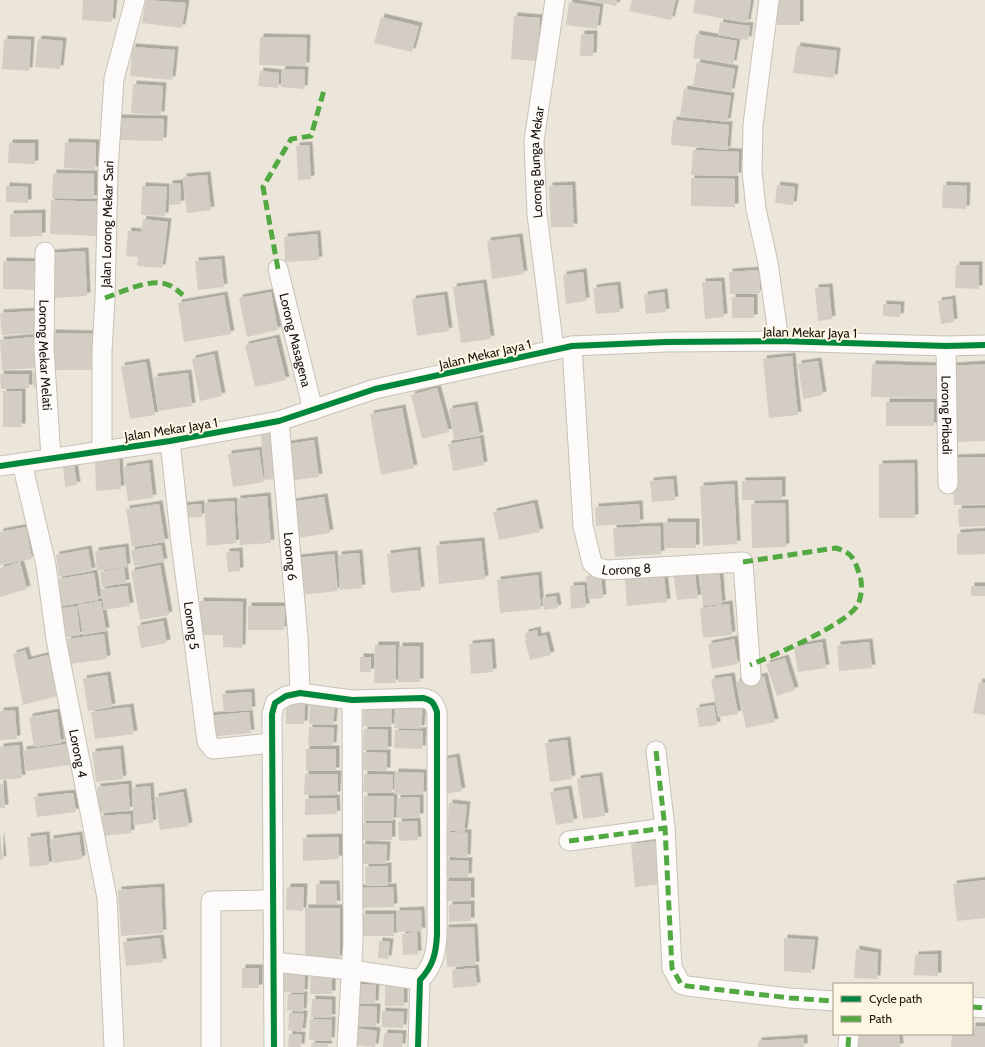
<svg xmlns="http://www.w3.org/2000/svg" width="985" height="1047" font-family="Cabin,sans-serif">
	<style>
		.building { fill: #d3cdc4; filter: url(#shadow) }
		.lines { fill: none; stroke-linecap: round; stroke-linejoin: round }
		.street-casing { stroke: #c7c2b8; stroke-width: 21 }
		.street { stroke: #fcfbf9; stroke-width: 19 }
		.quiet { stroke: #52a841; stroke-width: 5; stroke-dasharray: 10 5; stroke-linecap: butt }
		.cycleway-casing { stroke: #fef6e3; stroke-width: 8 }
		.cycleway { stroke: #00873e; stroke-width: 6 }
		.labels { text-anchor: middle; stroke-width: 4; stroke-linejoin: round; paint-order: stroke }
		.street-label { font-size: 13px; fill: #18140c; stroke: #fef6e3 }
	</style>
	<defs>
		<filter id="shadow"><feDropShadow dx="3.5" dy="-3.5" stdDeviation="0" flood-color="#0004"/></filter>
	</defs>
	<rect width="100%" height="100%" fill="#ebe6d9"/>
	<path class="building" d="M83,0H114L112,22L82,20Z
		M146,0L186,3L182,28L142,23Z
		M589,0H617L616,6Z
		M632,0H676L671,20L629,11Z
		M695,0H751L747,23L693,13Z
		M776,0H800V25H777Z
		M569,2L600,7L597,29L566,25Z
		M514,16L540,18L537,61L511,59Z
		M381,17L419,26L412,52L374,43Z
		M720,22L750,26L748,40L718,35Z
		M581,34H594L593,56H580Z
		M696,34L737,41L733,64L693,58Z
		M260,37L307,38L306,66L259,65Z
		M4,39L31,40L29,71L2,69Z
		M38,39L63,41L60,69L35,67Z
		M797,46L837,51L834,78L793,73Z
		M132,47L175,50L172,80L130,76Z
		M697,62L735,69L731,92L693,86Z
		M282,69L305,70L304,89L281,87Z
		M260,71L279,73L278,88L258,86Z
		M133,84L163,86L161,115L131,113Z
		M684,89L731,96L727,122L680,116Z
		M118,118L164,119L163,141L118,140Z
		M673,120L729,125L727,150L671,145Z
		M65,142L96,143L95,170L64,168Z
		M9,143H35V164L8,163Z
		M309,145L311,179L298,180L296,146Z
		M693,150L739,152L738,176L691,175Z
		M53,173L94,174V199L52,198Z
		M207,175L211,210L187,213L183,177Z
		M691,178L735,179V207L691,206Z
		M180,183L181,204L170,205L169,184Z
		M572,185L574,227H551L549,186Z
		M777,185L795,187L793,205L775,203Z
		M943,185L967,186L966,209L942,208Z
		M6,186L28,187V203L6,202Z
		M142,186L167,187L165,216L141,215Z
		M51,200L99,202L97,236L50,234Z
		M42,213V236L10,237V214Z
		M143,219L168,222L162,268L137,266L138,257L126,256L128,231L141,232Z
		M317,234L319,260L285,262L284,237Z
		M519,237L524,274L492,279L487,241Z
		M85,251L87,296L53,298L51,253Z
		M221,259L224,287L198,290L195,261Z
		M3,261L40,262V290L3,289Z
		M956,265H979V289L955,288Z
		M760,270V293L730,294L729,272Z
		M583,272L586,301L566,304L563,275Z
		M721,281L724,317L705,319L702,282Z
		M483,283L491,339L461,343L453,287Z
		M617,285L620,312L596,314L593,288Z
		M829,287L832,319L818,321L815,288Z
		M271,292L278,330L247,337L239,298Z
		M664,292L666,312L646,314L644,295Z
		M224,295L231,334L184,342L178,303Z
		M444,295L449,331L417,336L412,299Z
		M732,297H754V318H732Z
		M952,299L954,322L941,324L938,301Z
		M883,304L901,305L900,317L883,316Z
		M35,311L37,333L2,335L0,313Z
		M52,333L94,334L93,370H52Z
		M36,337L38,368L2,370L0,340Z
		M276,338L286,380L255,387L245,345Z
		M214,354L222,396L200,401L192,359Z
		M792,356L798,415L769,418L763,359Z
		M818,361L823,395L803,399L798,364Z
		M146,362L155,415L130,419L121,366Z
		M872,364L938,366V398L871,397Z
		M985,364V441L956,442L953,366Z
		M43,372L44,386L34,388L32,373Z
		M188,373L192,406L158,411L154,377Z
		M0,374H29V388L1,389Z
		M437,388L449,432L422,439L411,395Z
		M3,391H22V427H3Z
		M886,402H934V426H886Z
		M474,405L480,436L454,440L449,409Z
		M402,408L414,468L381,475L370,414Z
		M271,427L275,479L265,480L260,428Z
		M480,438L484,465L453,471L448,444Z
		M314,440L319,477L287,481L282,445Z
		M259,450L264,482L233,487L228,454Z
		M119,457L121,489L96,491L95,459Z
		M985,457V504L954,505L952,458Z
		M149,463L153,498L128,501L123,467Z
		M914,463L915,518H879V464Z
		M74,465L77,485L65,487L63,466Z
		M673,479L675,500L652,502L650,481Z
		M782,480V500H742V481Z
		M734,484L737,544L703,546L700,486Z
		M267,496L271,543L240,545L237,499Z
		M324,497L330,533L297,538L291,502Z
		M234,501L236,543L207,546L204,503Z
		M534,503L540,532L499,540L493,512Z
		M785,503L786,547L752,548L751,504Z
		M159,504L165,542L132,547L126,509Z
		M201,504L202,517L179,518V506Z
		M639,504L640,523L596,526L595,507Z
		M985,508V526L959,527L958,509Z
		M664,522H696V548H664Z
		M660,526L661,554L615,557L613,528Z
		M26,527L32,559L0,565V532Z
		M985,531V554L957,555V533Z
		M481,541L485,579L439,584L436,545Z
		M161,545L164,562L134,566L131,550Z
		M125,547L127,567L97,571L95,551Z
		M88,549L92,571L59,577L56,555Z
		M417,550L421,590L391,593L387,554Z
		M239,551L240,571L228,572L226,552Z
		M359,553L362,588L340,590L338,555Z
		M334,554L338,591L299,595L296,558Z
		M20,562L27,589L0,597V568Z
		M719,564L722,604L703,606L699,566Z
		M160,565L169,615L140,620L131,571Z
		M663,567L667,602L627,606L624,571Z
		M124,568L126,583L102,587L100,572Z
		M694,568L698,598L677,600L673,571Z
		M94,573L98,600L62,606L58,579Z
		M538,575L541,609L500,613L497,580Z
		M601,575L603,598L589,599L586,576Z
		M584,585L586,607L571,609L570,586Z
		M127,586L130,606L104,610L101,589Z
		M971,586H985V596H971Z
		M556,596L558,608L544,610L542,598Z
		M101,601L106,631L83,635L78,605Z
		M200,601L243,602L242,648L223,647V635H200Z
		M729,604L732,635L703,638L700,608Z
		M77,606L80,635L60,638L56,609Z
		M248,606H285L284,630H248Z
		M163,621L167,643L141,648L137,626Z
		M537,630L538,637L546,635L551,655L530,660L525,640L531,638L526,639L525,633Z
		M104,634L107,659L70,664L67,639Z
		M734,639L738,664L712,669L708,644Z
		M491,642L493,672L471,674L469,644Z
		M822,642L826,668L798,672L794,647Z
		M869,642L872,668L839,671L837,645Z
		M375,645H396V683H374Z
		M399,646H420V682H398Z
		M25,650L28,660L48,655L58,696L23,705L13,654Z
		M360,657H371V672H360Z
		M785,658L795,690L777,696L766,664Z
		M107,675L112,707L88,711L83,679Z
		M731,676L738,714L718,717L711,679Z
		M764,676L775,722L746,728L736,682Z
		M979,682L985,683V715L973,713Z
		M251,692L252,710L224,712L222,694Z
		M364,701L392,702L391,727L363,726Z
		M286,702H305L304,724H286Z
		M310,703L335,704L333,725L309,724Z
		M396,703L423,704L421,729L394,728Z
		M714,705L717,725L699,727L696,708Z
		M130,707L134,734L95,739L91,712Z
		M15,710L17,739L0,740V711Z
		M57,712L61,743L34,747L29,717Z
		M249,712L251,733L209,737L207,716Z
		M309,727L334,728L333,746L308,745Z
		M364,729L388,730V750H363Z
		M395,730L423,731L422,749L394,748Z
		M567,740L572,779L550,782L545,743Z
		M67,744L70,765L26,771L23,750Z
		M19,745L22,778L0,780V747Z
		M120,749L123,779L96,782L92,752Z
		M306,749H336V771H306Z
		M363,752L387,753V771L363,770Z
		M456,757L462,791L446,794L440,760Z
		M395,772L424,773L423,795L394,794Z
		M305,774H338L337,795H304Z
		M364,774L393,775L392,793L363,792Z
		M599,776L605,816L583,819L577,779Z
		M0,784H3L5,808H0Z
		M128,784L130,810L99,813L97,787Z
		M150,786L153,823L134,825L132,788Z
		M568,789L574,822L556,825L550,792Z
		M183,792L189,826L160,830L155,797Z
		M73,793L76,812L37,817L34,797Z
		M364,796H394L393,821H364Z
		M420,797V817L397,818V798Z
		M336,798L337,814L305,815V799Z
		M449,803L467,805L464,832L447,830Z
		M130,814L131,833L101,836L100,816Z
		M417,821L418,840L399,841L398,822Z
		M362,823H392V840H362Z
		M446,832L468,833L467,858L444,856Z
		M0,833L3,859L0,860Z
		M46,835L49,865L30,867L27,837Z
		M79,835L82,859L53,863L50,839Z
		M339,837V859L303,861V838Z
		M658,841L662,884L635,887L631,844Z
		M362,844L387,845L386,864H361Z
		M446,860L469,861L468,877H445Z
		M388,866V886H366L365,867Z
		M985,880V918L957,921L953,884Z
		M445,881H471V901H445Z
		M316,884H336L337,904H316Z
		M161,887L163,933L121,936L118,890Z
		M287,887H304L303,911L286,910Z
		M393,887L394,907L359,908L358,888Z
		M471,904V921L449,922V905Z
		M305,908H340V959H305Z
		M421,910L422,931L397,932L396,911Z
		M362,914H394V936H362Z
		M474,927L476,965L447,967L445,928Z
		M417,932L418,954L403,955L402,934Z
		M160,938L163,962L126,966L123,942Z
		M784,938L815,940L811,973L784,971Z
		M379,941L390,942L388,959L378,958Z
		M856,949L878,953L877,979L854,978Z
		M938,954V976L914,975L915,955Z
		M242,968H259V988H242Z
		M475,968L477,986L453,988L452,970Z
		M281,972L305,974L304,993L280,992Z
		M311,974H332V994H310Z
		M354,984L376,985L375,1004L352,1003Z
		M385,986H404V1006H385Z
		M288,994L304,995L303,1012L287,1010Z
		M312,999L332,1000V1018L311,1017Z
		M354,1006L377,1007L376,1027L353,1026Z
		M382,1011L404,1012L403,1028L382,1027Z
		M289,1013L304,1014L302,1032L288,1030Z
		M310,1019L332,1020L331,1041L309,1040Z
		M972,1026H985V1047H951L952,1034H972Z
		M355,1028L377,1031L375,1047L353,1045Z
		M384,1033L403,1034L402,1047H383Z
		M289,1034L302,1035L301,1047H288Z
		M857,1034H899L900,1047H857Z
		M804,1038V1047H758V1041Z
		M312,1043L329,1044L328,1047H311Z"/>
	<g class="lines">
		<defs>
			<g id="street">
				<path d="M769,0L753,125L752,171L756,209L768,263L779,341"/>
				<path id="s1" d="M45,252L44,348L51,458"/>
				<path id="s2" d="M278,269L313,410"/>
				<path id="s3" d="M572,346L583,526L592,563L598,568L608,570L743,562L751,676"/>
				<path id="s4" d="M946,346L948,484"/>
				<path id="s5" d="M554,350L537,214L534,141L555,0"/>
				<path id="s6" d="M279,421L298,637L300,693"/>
				<path id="s7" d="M170,441L181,543L207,741L213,749L272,743"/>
				<path id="s8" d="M102,451V351L105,298L108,169L114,79L135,0"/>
				<path id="s9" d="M22,463L46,565L56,639L107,898L114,1047"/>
				<path d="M0,466L170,441L279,421L375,389L572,346L666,342L779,341L946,346L985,345"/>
				<path d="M656,751L665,828L672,968L681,984L687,986L790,998L834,1001"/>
				<path d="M569,841L665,828"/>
				<path d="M273,962L351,970L420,980"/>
				<path d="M972,1007L985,1008"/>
				<path d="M211,1047V901L273,900"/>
				<path d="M274,1047L272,714L275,703L286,696L300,693L352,700L423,698C432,700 434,703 437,712V935C436,954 433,966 420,980L418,1047"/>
				<path d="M347,1047L353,942L352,700"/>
				<path d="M848,1047L849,1034"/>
			</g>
		</defs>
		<use href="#street" class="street-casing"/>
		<use href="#street" class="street"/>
		<path class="quiet" d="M278,269L263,187L291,139L311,136L324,90
			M105,298C123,292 152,276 171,286C175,288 179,292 183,295
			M743,562L836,548C852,553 854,558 859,573C863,582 862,598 857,606C845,625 773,656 750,665
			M656,751L665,828L672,968L681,984L687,986L790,998L834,1001
			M569,841L665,828
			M972,1007L985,1008
			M848,1047L849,1034"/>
		<defs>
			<path id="cycleway" d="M0,466L170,441L279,421L375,389L572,346L666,342L779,341L946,346L985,345
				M274,1047L272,714L275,703L286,696L300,693L352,700L423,698C432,700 434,703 437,712V935C436,954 433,966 420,980L418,1047"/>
		</defs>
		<use href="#cycleway" class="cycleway-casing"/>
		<use href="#cycleway" class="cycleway"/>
	</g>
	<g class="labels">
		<g class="street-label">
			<text dy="5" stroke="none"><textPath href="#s5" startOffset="189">Lorong Bunga Mekar</textPath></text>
			<text dy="5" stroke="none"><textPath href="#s8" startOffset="227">Jalan Lorong Mekar Sari</textPath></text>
			<text transform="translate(810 332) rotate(1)" y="5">Jalan Mekar Jaya 1</text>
			<text dy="5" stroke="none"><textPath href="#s2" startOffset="73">Lorong Masagena</textPath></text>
			<text transform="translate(485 354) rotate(-13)" y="5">Jalan Mekar Jaya 1</text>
			<text dy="5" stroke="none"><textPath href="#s1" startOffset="103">Lorong Mekar Melati</textPath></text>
			<text dy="5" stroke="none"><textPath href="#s4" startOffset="69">Lorong Pribadi</textPath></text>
			<text transform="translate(171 429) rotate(-9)" y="5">Jalan Mekar Jaya 1</text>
			<text dy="5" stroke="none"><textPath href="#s6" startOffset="136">Lorong 6</textPath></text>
			<text dy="5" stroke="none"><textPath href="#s3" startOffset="255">Lorong 8</textPath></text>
			<text dy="5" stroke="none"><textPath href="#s7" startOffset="186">Lorong 5</textPath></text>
			<text dy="5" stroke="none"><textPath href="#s9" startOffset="296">Lorong 4</textPath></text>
		</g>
	</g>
	<rect x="833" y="983" width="140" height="52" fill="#fef6e3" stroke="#a29c8d"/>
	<rect x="841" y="996" width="20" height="6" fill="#00873e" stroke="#a29c8d"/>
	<text x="869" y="1003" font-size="12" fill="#18140c">Cycle path</text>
	<rect x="841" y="1016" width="20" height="6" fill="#52a841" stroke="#a29c8d"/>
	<text x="869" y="1023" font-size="12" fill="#18140c">Path</text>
</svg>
